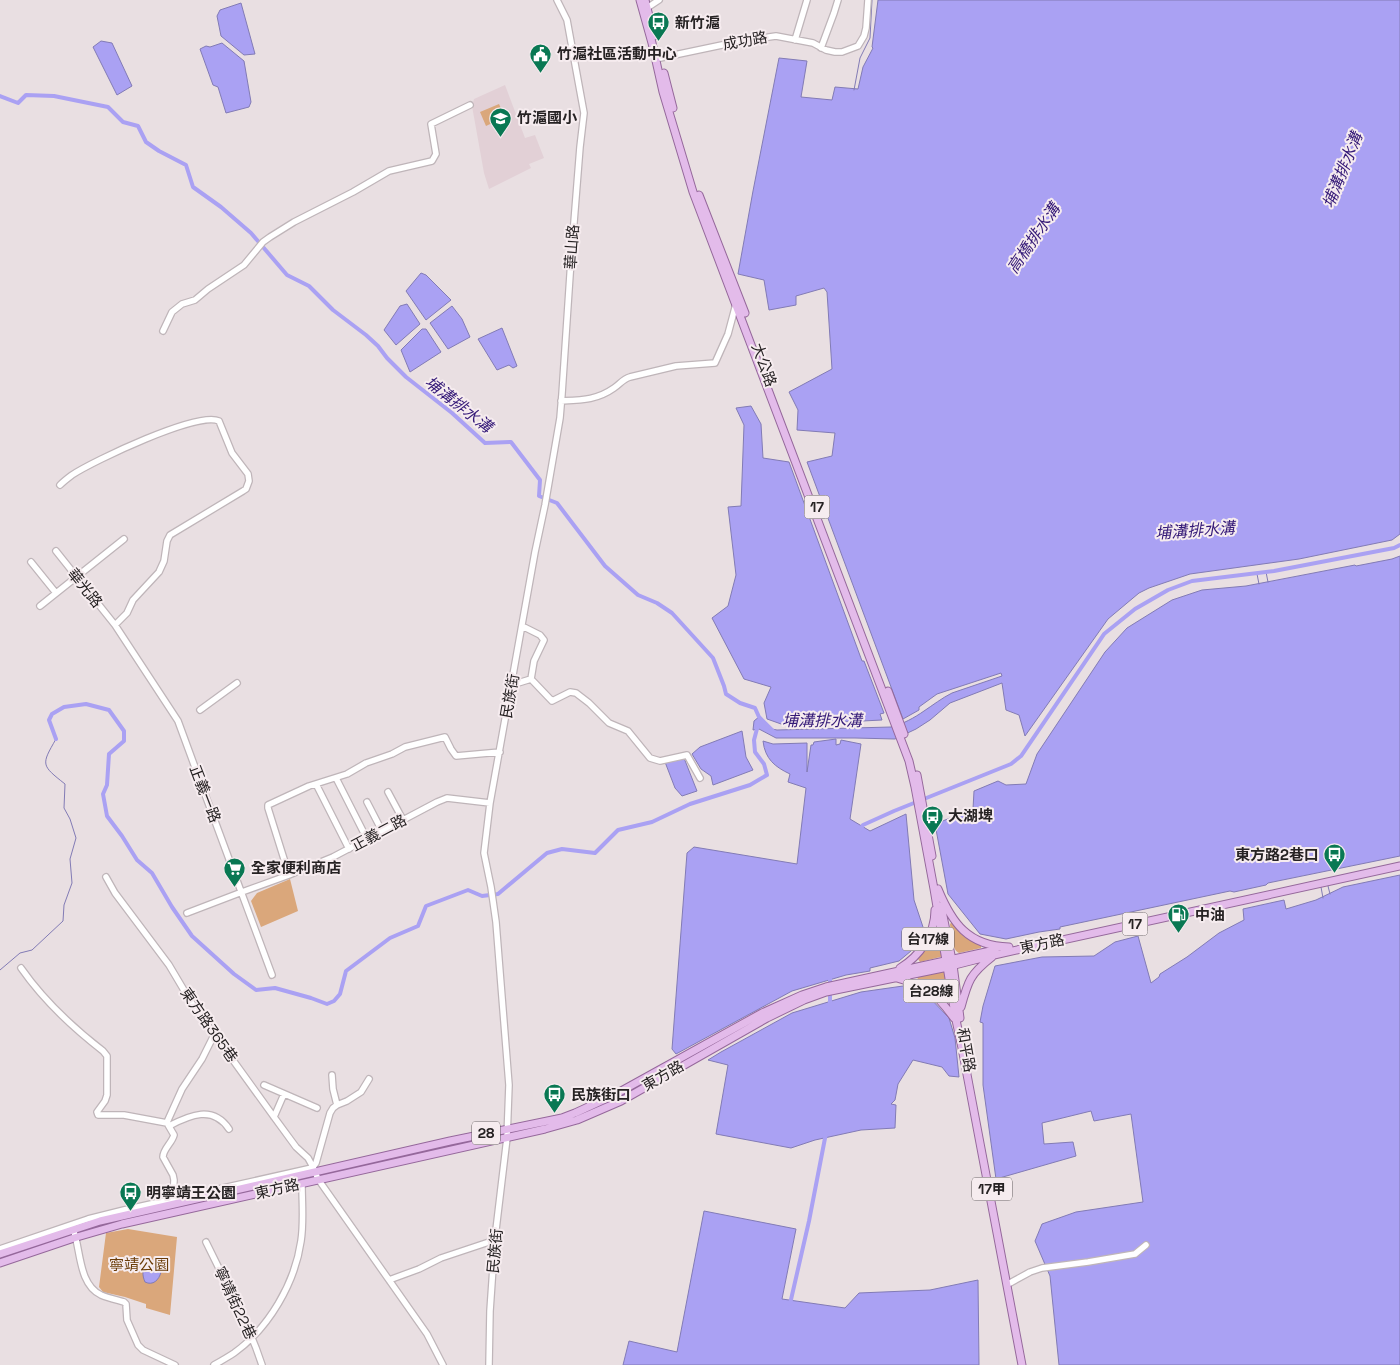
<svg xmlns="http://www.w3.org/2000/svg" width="1400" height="1365" font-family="'Space Grotesk','Noto Sans TC',sans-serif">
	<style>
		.built { fill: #e2d0d6 }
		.green { fill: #daa77b }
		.water { fill: #aaa1f3; stroke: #827bb5 }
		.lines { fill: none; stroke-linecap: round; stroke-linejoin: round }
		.stream { stroke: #827bb5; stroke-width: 1 }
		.canal { stroke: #aaa1f3; stroke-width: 4 }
		.minor-casing { stroke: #bfb5b9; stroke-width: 8 }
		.major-casing { stroke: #95689b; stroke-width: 9 }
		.minor { stroke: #fff; stroke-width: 5.5 }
		.major { stroke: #e3bbea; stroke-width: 7 }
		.labels { text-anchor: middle; stroke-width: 4; stroke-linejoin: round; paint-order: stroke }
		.shield { fill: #f6ecef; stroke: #645f60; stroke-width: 1 }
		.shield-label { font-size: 14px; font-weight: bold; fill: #262223 }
		.poi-label { font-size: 15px; font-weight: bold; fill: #262223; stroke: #f6ecef; text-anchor: start }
		.street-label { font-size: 15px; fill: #262223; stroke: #f6ecef }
		.park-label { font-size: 15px; fill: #6a3c08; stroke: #f6ecef }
		.water-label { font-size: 16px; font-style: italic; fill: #351a78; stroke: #f6ecef }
	</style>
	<rect width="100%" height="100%" fill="#e9dfe2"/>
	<path class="built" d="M505,85L525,138L535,135L544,158L529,164L531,168L489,189L484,173L472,106L474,99Z"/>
	<path class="green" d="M499,104L505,117L486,126L480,112Z
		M290,879L298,911L261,927L251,901L257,893Z
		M952,922L981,945V948L959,953C951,949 951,933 950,924Z
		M939,929L944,956L920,962L918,959L919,957L930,943L936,930Z
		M946,971L951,1003H948L933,989L917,981L918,977Z
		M128,1229L177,1237L170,1315L146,1308V1304L125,1297L103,1292L99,1287L106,1233Z"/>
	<path class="water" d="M878,0H1400V534L1392,540L1299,559L1190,574L1149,588L1139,593L1108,619L1025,736L1019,715L1006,710L1002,683L950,703L930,720L916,729L895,739L855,738H776L759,729L753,730L754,721L760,716C767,725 764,728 777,730L891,727C903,724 914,718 924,711C933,705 942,698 952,693L1002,676L1001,673L937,694L919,707V710L903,719L807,462L832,456L835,433L797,430L798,410L789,392L832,369L827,292L824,288L796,296V305L769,310L764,280L738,274L753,191L779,58L807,61L801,97L832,100L835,87L858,89L863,67L873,48L872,47Z
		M241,3L255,54L244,55L221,36L217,16L220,10Z
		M101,41L112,43L132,86L117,95L93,47Z
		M222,43L244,61L251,102L249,107L226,113L218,87L213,85L200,49L206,46L210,47Z
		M421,273L426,275L451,300L426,320L406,291Z
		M407,304L420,324L396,345L384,330L400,306Z
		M452,306L462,319L470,337L448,349L430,323Z
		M502,328L517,366L513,368L509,365L497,370L478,339Z
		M422,329H426L441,352L410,372L401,350Z
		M751,406L761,424L763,458L789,462L862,661H864L884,713L880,714L882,720L784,725L767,719L764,703L771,687L744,679L712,618L728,606L736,575L728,507L741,506L744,425L736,408Z
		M1400,556V856L1268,883L1266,885L1234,892L1230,891L1060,927V929L1039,932L1006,939L980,934L948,894L935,824L973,809L974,791L998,781L1006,785L1026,784L1037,754L1105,652L1127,628L1172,600L1202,590L1246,586L1355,565L1356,566L1392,559Z
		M742,731L746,757L753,770L713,785L711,776L701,769L692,754L700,747Z
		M836,739V745L840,744L841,740L861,744L850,819L870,831L906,814L914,900L925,933L917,946L899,961L870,968V971L846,975L792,991L676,1054L672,1049L687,853L694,847L797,864L806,788L788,782L790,774C775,767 765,759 763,741L773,744L807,743V772L811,745H813L814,742Z
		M684,758L697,791L682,796L675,788L665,762Z
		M1400,875V1365H1059L1050,1276L1035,1241L1042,1224L1076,1212L1143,1202L1131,1114L1094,1121L1091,1111L1042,1123L1044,1144L1073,1142L1076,1156L996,1179L983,1085V1023L980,1022L983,1006L995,966L1042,957L1094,956L1115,942L1138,936L1151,983L1159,977L1160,974L1187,957L1219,933L1244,920L1243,909L1284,900L1286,909L1316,900L1343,887Z
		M903,986L929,997L949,1018L955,1038L959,1077L949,1076L942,1067L913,1060L898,1084L895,1100L891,1104L896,1105L895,1128L861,1130L815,1140L791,1148L716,1134L728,1065L708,1060L721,1052L792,1013L861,992Z
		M704,1211L796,1229L782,1299L845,1308L859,1293L930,1290L978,1280L979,1365H623L629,1341L677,1352Z
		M153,1263L158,1267L161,1272C159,1280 153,1286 145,1282C142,1275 142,1270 147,1264Z"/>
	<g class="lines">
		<path class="stream" d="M854,90L860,58L870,38L872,0
			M1266,572L1268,582
			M1257,574L1259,584
			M1328,886L1330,894
			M1321,887L1323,898
			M0,970L20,953L32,950L63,921L64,905L72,883L70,859L76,838L70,819L64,808L65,784C41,765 41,765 56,739"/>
		<path class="canal" d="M0,96L18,103L26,95L54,96L108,107L123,122L138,126L146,142L159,151L186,165L193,187L221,207L251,233L287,275L309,286L333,310L366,335L378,346L387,358L406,377L452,413L485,443L511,442L540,480L539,496L557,503L605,566L638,595L657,603L672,613L713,658L724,686L726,694L740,703L755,708L759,717L774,732
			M56,739L49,720L52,714L64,707L86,704L109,710L124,731V741L109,754L107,785L103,794L107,816L122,836L137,860L152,873L172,907L192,936L234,974L256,990L275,988L311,998L327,1004L334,1001L340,994L346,971L390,938L418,926L426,906L468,890L482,896L498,894L547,853L562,849L595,853L618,830L652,822L690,804L750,785L767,775L764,764L755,752L754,740L758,725
			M860,830L863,825L894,811L1011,764L1021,756L1104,634L1135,609L1168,590L1192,581L1274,571L1394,548L1400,545
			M830,976V1006
			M790,1304L809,1221L826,1133"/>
		<defs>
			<path id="minor" d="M644,9L647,8L659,0
				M795,40L807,0
				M821,48L834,13L838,0
				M660,58L741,41L776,36L813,43L826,50L835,52H842L858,46L864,36L866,28L868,0
				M163,331L172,312L182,304L195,300L208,289L244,265L263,242L270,237L294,222L353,192L389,171L432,161L436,154L431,124L470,105
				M561,401C582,400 597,400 614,388C620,384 623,379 630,377L676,366L715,363L728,334L736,304
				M60,485C64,481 68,478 72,475C93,461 198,411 219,421L232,453L248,474L249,481L246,489L243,491L170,535L167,541L164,561L159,572L133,600L127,613L115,625
				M56,551L115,625L178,721L196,770L272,975
				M31,562L56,593
				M40,606L124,539
				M522,626L540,635L544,640L534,661L531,679
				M512,682L518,683L531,679L552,701L570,692L576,693L589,703L609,723L628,731L650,758L660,761L687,755L700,778
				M200,710L237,683
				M336,778L367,839
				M316,784L349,849
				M388,792L403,820
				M367,802L382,831
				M289,875L268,808V805L309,786L347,774L366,763L392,754L405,747L445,737L451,749L456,756L500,752
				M106,877L115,893L169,965L191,1002L274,1117L296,1147L308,1158L313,1167L318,1179L427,1334L443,1365
				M187,913L242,892L289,875L333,857L437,802L447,798L490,803
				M21,968C44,1001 72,1027 103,1051L107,1056V1095L105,1101L97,1112L98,1115H124L167,1123
				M332,1075L333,1089L337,1105
				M264,1085L317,1108
				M274,1117L284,1094
				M169,1126C190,1115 213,1105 229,1129
				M173,1199L174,1180L173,1175L163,1157C163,1149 172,1143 174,1135L167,1123L168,1120L182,1089L202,1059L215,1033
				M73,1229C81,1249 78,1284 101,1295C108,1298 117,1300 124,1302L126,1304L127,1320L138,1345L143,1350L175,1365
				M206,1242L245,1321L256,1348L262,1365
				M0,1249L88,1219L124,1210L312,1168L316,1163L330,1113L333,1108L337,1105L347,1101L361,1092L369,1079
				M389,1280L419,1269L441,1258L489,1242L495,1238
				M1010,1283L1030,1272L1042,1268L1088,1262L1135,1254L1146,1245
				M214,1365C221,1361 228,1357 234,1353C269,1328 295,1283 301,1241C304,1222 302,1203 302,1184
				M489,1365L490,1311L495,1238L507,1138L509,1085L496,922L491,887L484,853L490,803L535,552L545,505L560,418L562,394L571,260L580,147L584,113L567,20L557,0"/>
			<path id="major" d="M640,0L652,43L663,92L693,192L909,761L915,787L934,889L956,1020L962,1048L1022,1365
				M645,0L654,36
				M664,73L673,108
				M699,195L745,313
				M888,691L904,734
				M917,775L932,856
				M938,889C952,923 968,946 1009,947
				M941,906L953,965L960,1018
				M900,968C920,956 935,934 935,910
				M897,978C928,987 935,992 954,1018
				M961,1007C968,981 970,974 992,957
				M0,1254L100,1221L450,1141L562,1118L575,1113L614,1095L762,1013L802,995L826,987L995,950
				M0,1263L77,1237L122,1224L545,1129L577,1120L621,1101L767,1018L804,1000L826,992L943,968L994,955L1400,866"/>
		</defs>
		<use href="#minor" class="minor-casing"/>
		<use href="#major" class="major-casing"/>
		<use href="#minor" class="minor"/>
		<use href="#major" class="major"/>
	</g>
	<defs>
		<symbol id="bus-pin" viewBox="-11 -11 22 30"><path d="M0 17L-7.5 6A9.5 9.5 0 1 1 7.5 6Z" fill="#097853" stroke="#f6ecef"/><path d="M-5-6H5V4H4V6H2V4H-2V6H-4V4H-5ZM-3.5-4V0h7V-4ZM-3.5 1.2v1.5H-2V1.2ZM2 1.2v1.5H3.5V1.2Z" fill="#fff"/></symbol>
		<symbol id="civic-pin" viewBox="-11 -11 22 30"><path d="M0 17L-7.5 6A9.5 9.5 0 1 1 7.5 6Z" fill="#097853" stroke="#f6ecef"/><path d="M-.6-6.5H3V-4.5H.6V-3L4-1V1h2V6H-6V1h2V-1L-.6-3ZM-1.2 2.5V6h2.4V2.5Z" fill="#fff"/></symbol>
		<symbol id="school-pin" viewBox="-11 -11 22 30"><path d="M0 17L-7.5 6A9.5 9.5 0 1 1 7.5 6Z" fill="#097853" stroke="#f6ecef"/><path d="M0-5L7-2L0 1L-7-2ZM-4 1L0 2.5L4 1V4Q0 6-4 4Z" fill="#fff"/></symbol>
		<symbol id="supermarket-pin" viewBox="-11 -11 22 30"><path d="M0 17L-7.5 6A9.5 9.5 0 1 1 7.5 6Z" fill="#097853" stroke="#f6ecef"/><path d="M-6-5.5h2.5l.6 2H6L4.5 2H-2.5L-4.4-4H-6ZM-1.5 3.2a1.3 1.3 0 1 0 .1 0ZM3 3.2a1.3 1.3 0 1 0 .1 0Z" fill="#fff"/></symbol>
		<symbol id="fuel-pin" viewBox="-11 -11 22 30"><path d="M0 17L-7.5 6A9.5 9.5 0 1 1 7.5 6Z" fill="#097853" stroke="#f6ecef"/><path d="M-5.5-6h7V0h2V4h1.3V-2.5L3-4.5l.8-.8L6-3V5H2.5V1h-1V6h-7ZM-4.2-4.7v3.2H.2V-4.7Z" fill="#fff"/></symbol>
	</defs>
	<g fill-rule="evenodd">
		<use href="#bus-pin" x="646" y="10" width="25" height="34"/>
		<use href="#civic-pin" x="528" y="42" width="25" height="34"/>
		<use href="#school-pin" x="488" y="106" width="25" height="34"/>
		<use href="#bus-pin" x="920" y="804" width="25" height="34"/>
		<use href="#bus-pin" x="1322" y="842" width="25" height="34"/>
		<use href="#supermarket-pin" x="222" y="856" width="25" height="34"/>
		<use href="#fuel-pin" x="1166" y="902" width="25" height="34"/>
		<use href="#bus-pin" x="542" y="1082" width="25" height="34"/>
		<use href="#bus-pin" x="118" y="1180" width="25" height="34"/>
	</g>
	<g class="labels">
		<g class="shield">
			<rect x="804.5" y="495.5" width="25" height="23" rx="4"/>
			<rect x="1122.5" y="912.5" width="25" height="23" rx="4"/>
			<rect x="902" y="927.5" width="52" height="23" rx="4"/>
			<rect x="903.5" y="979.5" width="55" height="23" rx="4"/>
			<rect x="472" y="1121.5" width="28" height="23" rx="4"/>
			<rect x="972" y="1177.5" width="40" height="23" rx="4"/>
		</g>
		<g class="shield-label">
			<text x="817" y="512">17</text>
			<text x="1135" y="929">17</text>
			<text x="928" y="944">台17線</text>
			<text x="931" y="996">台28線</text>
			<text x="486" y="1138">28</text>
			<text x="992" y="1194">17甲</text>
		</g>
		<g class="poi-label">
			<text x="675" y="28">新竹滬</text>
			<text x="557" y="59">竹滬社區活動中心</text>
			<text x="517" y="123">竹滬國小</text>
			<text x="948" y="821">大湖埤</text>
			<text x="1319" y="860" text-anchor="end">東方路2巷口</text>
			<text x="251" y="873">全家便利商店</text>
			<text x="1195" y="920">中油</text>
			<text x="571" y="1100">民族街口</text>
			<text x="146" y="1198">明寧靖王公園</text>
		</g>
		<g class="street-label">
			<text transform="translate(745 41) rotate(-10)" y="5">成功路</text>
			<text transform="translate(572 247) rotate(-86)" y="5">華山路</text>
			<text transform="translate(764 365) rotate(70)" y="5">大公路</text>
			<text transform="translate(85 588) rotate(51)" y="5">華光路</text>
			<text transform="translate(510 696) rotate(-80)" y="5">民族街</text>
			<text transform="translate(205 794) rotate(69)" y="5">正義一路</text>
			<text transform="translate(379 833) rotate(-28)" y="5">正義二路</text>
			<text transform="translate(1042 944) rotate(-12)" y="5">東方路</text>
			<text transform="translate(209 1025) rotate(55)" y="5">東方路365巷</text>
			<text transform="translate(966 1050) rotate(80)" y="5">和平路</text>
			<text transform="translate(663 1076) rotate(-30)" y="5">東方路</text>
			<text transform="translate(277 1189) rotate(-13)" y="5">東方路</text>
			<text transform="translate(495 1251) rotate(-85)" y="5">民族街</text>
			<text transform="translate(235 1303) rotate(65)" y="5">寧靖街22巷</text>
		</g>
		<g class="park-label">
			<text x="139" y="1270">寧靖公園</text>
		</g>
		<g class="water-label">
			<text transform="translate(1342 170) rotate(-68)" y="6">埔溝排水溝</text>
			<text transform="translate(1033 238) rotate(-56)" y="6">高橋排水溝</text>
			<text transform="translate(459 404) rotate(38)" y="6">埔溝排水溝</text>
			<text transform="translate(1195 530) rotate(-4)" y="6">埔溝排水溝</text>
			<text x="822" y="726">埔溝排水溝</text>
		</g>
	</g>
</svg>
